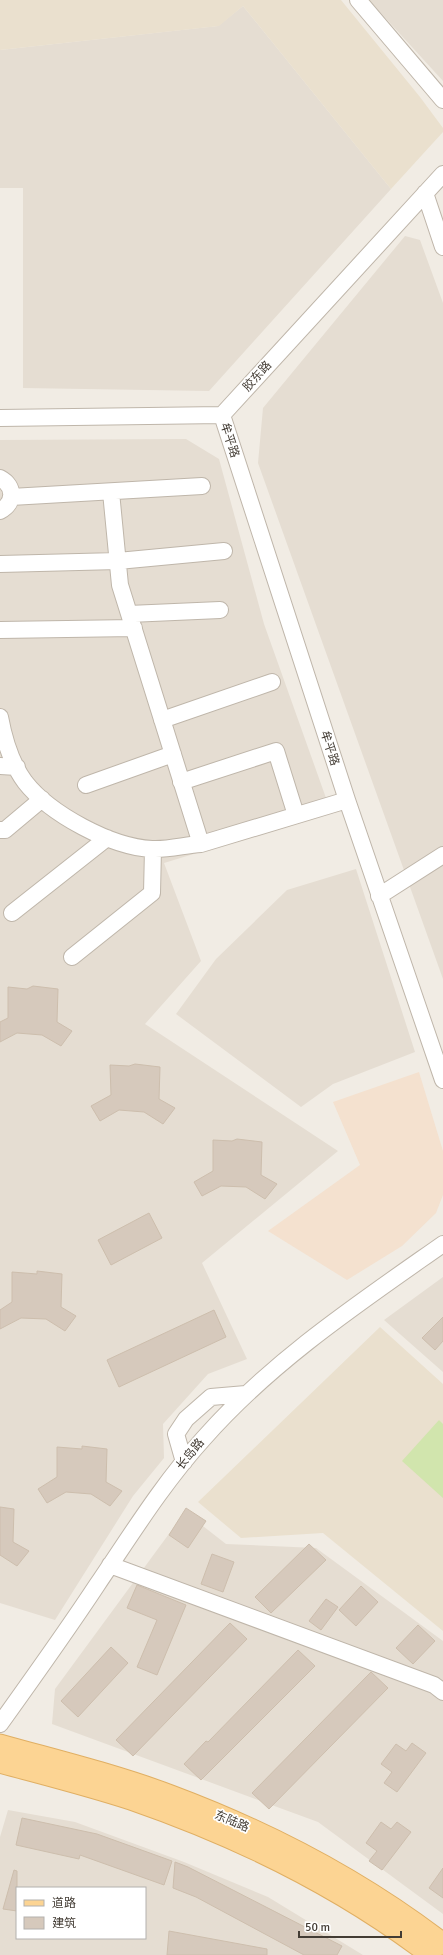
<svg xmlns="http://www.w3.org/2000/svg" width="443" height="1955" font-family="Signika,'Noto Sans SC',sans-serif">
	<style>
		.residential { fill: #e5ddd2; fill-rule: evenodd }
		.commercial { fill: #f4e1cf }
		.education { fill: #eae0ce }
		.green { fill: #d1e5ad }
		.building { fill: #d6c9bc; stroke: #cdbead }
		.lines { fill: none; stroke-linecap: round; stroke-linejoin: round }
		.minor-casing { stroke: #bfb6aa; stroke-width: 18 }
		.major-casing { stroke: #e0af63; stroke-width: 23 }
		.minor { stroke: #fff; stroke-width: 16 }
		.major { stroke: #fcd493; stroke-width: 21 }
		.labels { text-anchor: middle; stroke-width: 3.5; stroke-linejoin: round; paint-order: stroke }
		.street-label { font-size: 12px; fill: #433c34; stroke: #fff }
	</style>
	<rect width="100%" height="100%" fill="#f1ece4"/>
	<path class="residential" d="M369,0H443V81Z
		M243,6L391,189L209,391L23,388V188H0V50L218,26Z
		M405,236L420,240L443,303V979L258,463L263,408Z
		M186,439L219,459L264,624L331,812L164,863L201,961L145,1024L338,1151L202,1263L247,1359L208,1374L163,1424L164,1458L133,1496L55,1620L0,1603V440Z
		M356,869L415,1052L333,1084L301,1107L176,1014L216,959L287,890Z
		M443,1277V1372L384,1320Z
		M185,1512L226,1544L316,1548L443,1641V1914L318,1822L52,1724L55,1689Z
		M8,1810L75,1822L184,1862L268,1897L363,1955H0V1837ZM17,1888H145V1938H17Z"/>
	<path class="commercial" d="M419,1072L443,1151V1195L436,1213L402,1246L347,1280L268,1231L360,1165L333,1102Z"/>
	<path class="education" d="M0,0H341L420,97L443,128V132L391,189L243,6L219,26L0,50Z
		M380,1327L443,1384V1631L323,1533L241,1538L198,1502Z"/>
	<path class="green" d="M439,1420L443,1424V1498L402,1461Z"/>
	<path class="building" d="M33,986L58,989L57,1022L72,1031L61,1046L42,1035L17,1033L0,1042V1022L8,1018V987L27,989Z
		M135,1064L160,1067L159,1099L175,1108L163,1124L144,1112L119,1110L100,1121L91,1106L111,1095L110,1065L129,1066Z
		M237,1139L262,1142L261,1175L277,1184L265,1199L246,1187L221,1186L202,1196L194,1182L213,1171V1140L232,1141Z
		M149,1213L162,1238L111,1265L98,1240Z
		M37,1271L62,1274L61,1307L76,1316L65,1331L46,1319L21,1318L0,1329V1310L12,1302V1272L37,1274Z
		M214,1310L226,1337L119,1387L107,1360Z
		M443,1317V1341L435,1350L422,1338Z
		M82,1446L107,1449L106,1482L122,1491L110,1506L91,1494L66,1492L47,1503L38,1489L57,1477V1447L82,1449Z
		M0,1507L14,1509L13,1542L29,1551L17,1566L0,1555Z
		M186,1508L206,1521L188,1548L169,1535Z
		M309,1544L326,1560L271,1613L255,1597Z
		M212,1554L234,1562L223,1592L201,1584Z
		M137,1585L186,1605L157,1675L137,1667L157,1620L127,1608Z
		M361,1586L378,1602L356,1626L339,1610Z
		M326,1599L338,1607L321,1630L309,1621Z
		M230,1623L247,1639L133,1756L116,1740Z
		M418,1625L435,1641L413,1664L396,1648Z
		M111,1647L128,1663L78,1717L61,1701Z
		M298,1650L315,1666L201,1780L184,1764L206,1741L208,1742Z
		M371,1672L388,1688L269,1809L252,1793Z
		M412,1743L426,1753L397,1792L384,1783L392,1772L381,1764L396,1744L406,1751Z
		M22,1818L97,1834L172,1861L164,1885L80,1855L79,1859L16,1845Z
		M381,1822L391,1829L397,1822L411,1832L382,1870L369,1861L377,1851L366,1843Z
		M175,1862L188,1867L342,1946L337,1955H304L196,1897L173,1888Z
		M443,1868V1898L429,1888Z
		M14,1870L17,1871V1911L3,1909Z
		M169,1931L267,1949V1955H167Z"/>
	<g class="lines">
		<defs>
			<path id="minor" d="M358,0L443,100
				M425,193L443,247
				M222,415L347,800L443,1080
				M0,418L222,415L443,174
				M0,478C15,486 15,503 0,511
				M111,492L120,585L201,844L347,800
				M11,497L202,486
				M0,564L118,561L224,551
				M129,614L220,610
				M0,630L134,628
				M0,717C4,739 11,763 25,782C50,814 111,847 152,849C168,850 185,845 201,844
				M162,720L272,682
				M0,766L17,767
				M181,782L276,751L296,815
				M86,785L173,754
				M0,830H5L42,799
				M379,896L443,855
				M12,913L107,838
				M72,957L152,893L153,849
				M184,1462L176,1434L186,1419L211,1397L246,1394
				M110,1565L434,1685L443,1692
				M0,1724C33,1678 66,1632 97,1585C131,1535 163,1483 204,1438C272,1361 359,1303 443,1244"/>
			<path id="major" d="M0,1745C57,1761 115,1775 171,1796C267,1832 361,1881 443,1944
				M0,1762C44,1774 88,1785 131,1799C238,1836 341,1886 431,1955"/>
		</defs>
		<use href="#minor" class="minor-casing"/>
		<use href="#major" class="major-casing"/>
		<use href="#minor" class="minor"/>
		<use href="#major" class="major"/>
	</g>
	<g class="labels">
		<g class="street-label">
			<text transform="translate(257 376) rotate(-48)" y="4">胶东路</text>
			<text transform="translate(230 440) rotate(72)" y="4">牟平路</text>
			<text transform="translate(330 748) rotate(72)" y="4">牟平路</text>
			<text transform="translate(190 1454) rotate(-51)" y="4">长岛路</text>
			<text transform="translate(232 1821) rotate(23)" y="4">东陆路</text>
		</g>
	</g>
	<rect x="16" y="1887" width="130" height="52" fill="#ffffff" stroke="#b4b1ae"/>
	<rect x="24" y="1900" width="20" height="6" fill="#fcd493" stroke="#b4b1ae"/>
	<text x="52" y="1907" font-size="12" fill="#433c34">道路</text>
	<rect x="24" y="1917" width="20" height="12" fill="#d6c9bc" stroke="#b4b1ae"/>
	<text x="52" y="1927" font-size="12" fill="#433c34">建筑</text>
	<path d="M299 1931v6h102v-6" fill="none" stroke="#433c34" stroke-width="2"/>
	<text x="305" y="1931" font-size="12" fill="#433c34" stroke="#ffffff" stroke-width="3" paint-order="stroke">50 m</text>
</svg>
